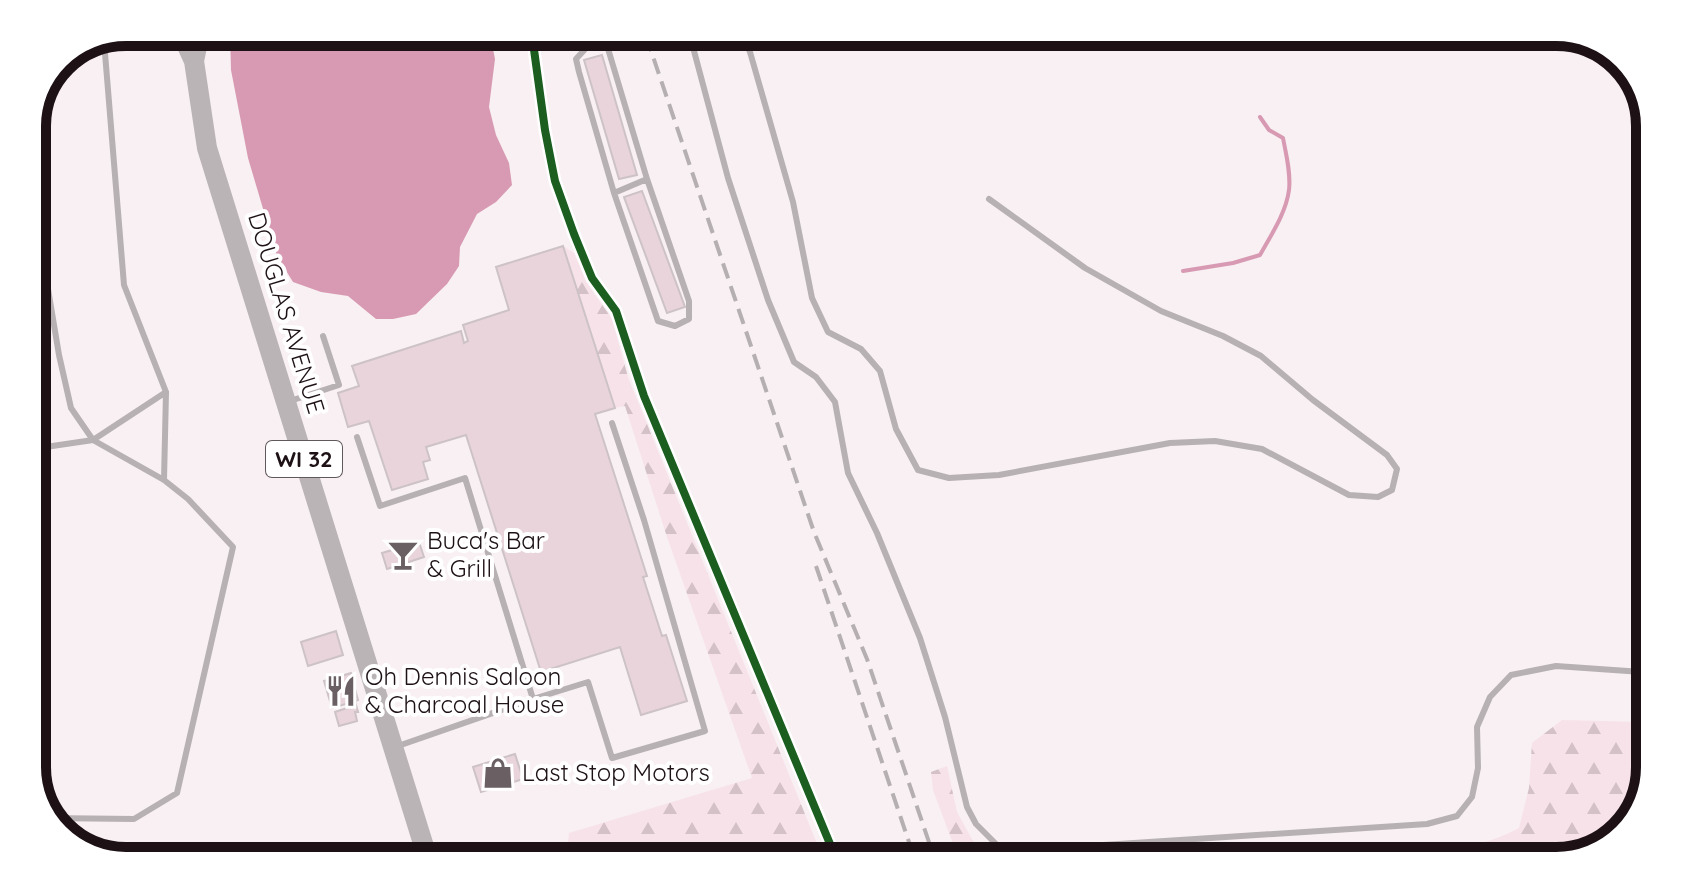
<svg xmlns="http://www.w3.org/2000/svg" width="1682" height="893" font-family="Quicksand,sans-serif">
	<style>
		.forest { fill: url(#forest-firs) }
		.water { fill: #d79ab2 }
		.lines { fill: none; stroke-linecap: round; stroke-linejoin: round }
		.stream { stroke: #d79ab2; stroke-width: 4 }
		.building { fill: #e9d4dc; stroke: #cdc3c6; stroke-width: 2 }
		.lane { stroke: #b7b1b3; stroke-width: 6 }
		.primary { stroke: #bbb4b6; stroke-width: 20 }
		.rail { stroke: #b5afb1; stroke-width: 4; stroke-dasharray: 16 8; stroke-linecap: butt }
		.cycleway-casing { stroke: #fff; stroke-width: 13 }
		.cycleway { stroke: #1b5e20; stroke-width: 8 }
		.labels { text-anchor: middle; stroke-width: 8; stroke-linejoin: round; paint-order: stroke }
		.shield { fill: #fff; stroke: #61585c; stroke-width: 2 }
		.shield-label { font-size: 22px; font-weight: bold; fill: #1d1116 }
		.street-label { font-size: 24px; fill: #1d1116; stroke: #fff }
		.poi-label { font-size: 24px; fill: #1d1116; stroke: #fff; text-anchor: start }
		.rim { fill: none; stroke: #1d1116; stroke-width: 10 }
	</style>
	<defs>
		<pattern id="forest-firs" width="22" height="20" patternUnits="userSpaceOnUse" patternTransform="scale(2)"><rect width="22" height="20" fill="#f7e2e9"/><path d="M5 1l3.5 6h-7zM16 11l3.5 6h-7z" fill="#d3c1c7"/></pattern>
	</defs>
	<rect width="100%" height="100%" fill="#f8f0f2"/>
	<path class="forest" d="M563,246L574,253L587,283L612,319L628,377L822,856L567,854L569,833L752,778L667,537L625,406L615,408Z
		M1562,720L1641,722L1640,809L1603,848L1556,861L1352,860C1408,854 1469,855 1519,828L1529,788L1532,743Z
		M947,766L957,812L978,850L994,857H958L933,790L931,772Z"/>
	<path class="water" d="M230,33L407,34L443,44L463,34H490L495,59L489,107L496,135L509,163L512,185L496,202L477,214L460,247L459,266L447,284L416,314L393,319H376L348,296L321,292L293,282L277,256L248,158L231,70Z"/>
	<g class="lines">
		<path class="stream" d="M1183,271L1233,263L1260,255C1271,235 1286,213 1289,190C1291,173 1286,154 1283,138L1269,130L1260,117"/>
	</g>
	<path class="building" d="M602,55L637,175L619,179L584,60Z
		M642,191L685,307L667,313L624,197Z
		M563,246L615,408L595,414L647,576L643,577L662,636L666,635L687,701L641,715L620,647L541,672L466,435L426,447L430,460L423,462L428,479L392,490L369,421L348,427L338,393L359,386L352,366L461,331L464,343L468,341L463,325L509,310L496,267Z
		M419,542L424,557L387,569L382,553Z
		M336,631L343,655L308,666L301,642Z
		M351,673L358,700L355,701L358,712H355L357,721L339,726L335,712L350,707L349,703L332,708L324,681Z
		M515,754L523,779L481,792L473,767Z"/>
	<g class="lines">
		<path class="lane" d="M690,36L728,178L768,300L794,362L816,377L835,402L848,473L877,533L920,638L945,717L967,807L976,824L998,846L1026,850L1427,824L1457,816L1472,797L1478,768L1477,727L1490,697L1511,675L1556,666L1642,672
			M743,36L750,52L793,202L812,298L828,332L861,349L880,371L896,429L918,470L949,478L999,475L1170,443L1215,441L1262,449L1349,495L1378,497L1392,490L1397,469L1387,455L1313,400L1261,356L1223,336L1161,311L1085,268L989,199
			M104,41L124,285L166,392L164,480
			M606,42L647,179L689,301V319L675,326L658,321L614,193L579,72L576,59L588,46Z
			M614,193L647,179
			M32,240L45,271L59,355L71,408L93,440L164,480L188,499L233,547L177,793L134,819L47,818
			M290,401L339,385L323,336
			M357,437L380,506L465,478L533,699L398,746
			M32,449L93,440L166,392
			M533,699L588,682L612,758L705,731L644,520L612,423"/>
		<path class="primary" d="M184,32V39L194,61L207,148L426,853
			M194,61L200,32"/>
		<path class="rail" d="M646,36L814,532L867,659L934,857
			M816,566L914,857"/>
		<defs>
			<path id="cycleway" d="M532,35L545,130L552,166L555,181L574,234L592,278L616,311L644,396L835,856"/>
		</defs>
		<use href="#cycleway" class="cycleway-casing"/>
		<use href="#cycleway" class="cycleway"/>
	</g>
	<defs>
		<symbol id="bar-bare" viewBox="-9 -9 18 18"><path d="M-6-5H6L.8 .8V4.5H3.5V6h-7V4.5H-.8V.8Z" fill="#6a5f63" stroke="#fff" stroke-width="2.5" paint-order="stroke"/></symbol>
		<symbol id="restaurant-bare" viewBox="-9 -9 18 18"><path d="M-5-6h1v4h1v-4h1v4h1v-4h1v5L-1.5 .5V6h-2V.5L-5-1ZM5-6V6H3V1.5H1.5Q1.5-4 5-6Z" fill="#6a5f63" stroke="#fff" stroke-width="2.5" paint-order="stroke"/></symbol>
		<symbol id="shop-bare" viewBox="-9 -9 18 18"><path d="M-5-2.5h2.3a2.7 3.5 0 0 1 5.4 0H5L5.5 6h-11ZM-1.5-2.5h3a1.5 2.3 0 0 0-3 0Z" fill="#6a5f63" stroke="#fff" stroke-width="2.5" paint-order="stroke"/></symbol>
	</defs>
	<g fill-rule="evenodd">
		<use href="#bar-bare" x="381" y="533" width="44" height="44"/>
		<use href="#restaurant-bare" x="319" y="669" width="44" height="44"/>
		<use href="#shop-bare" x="476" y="751" width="44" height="44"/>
	</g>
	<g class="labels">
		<rect class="shield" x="266" y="441" width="76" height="36" rx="6"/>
		<g class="shield-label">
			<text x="304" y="467">WI 32</text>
		</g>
		<g class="street-label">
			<text transform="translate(286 313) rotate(73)" y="8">DOUGLAS AVENUE</text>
		</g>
		<g class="poi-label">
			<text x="427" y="549">Buca's Bar<tspan x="427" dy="28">&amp; Grill</tspan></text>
			<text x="365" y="685">Oh Dennis Saloon<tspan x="365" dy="28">&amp; Charcoal House</tspan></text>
			<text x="522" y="781">Last Stop Motors</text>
		</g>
	</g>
	<path d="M0 0H1682V893H0ZM126 46H1556A80 80 0 0 1 1636 126V767A80 80 0 0 1 1556 847H126A80 80 0 0 1 46 767V126A80 80 0 0 1 126 46Z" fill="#fff" fill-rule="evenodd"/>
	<path class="rim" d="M126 46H1556A80 80 0 0 1 1636 126V767A80 80 0 0 1 1556 847H126A80 80 0 0 1 46 767V126A80 80 0 0 1 126 46Z"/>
</svg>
